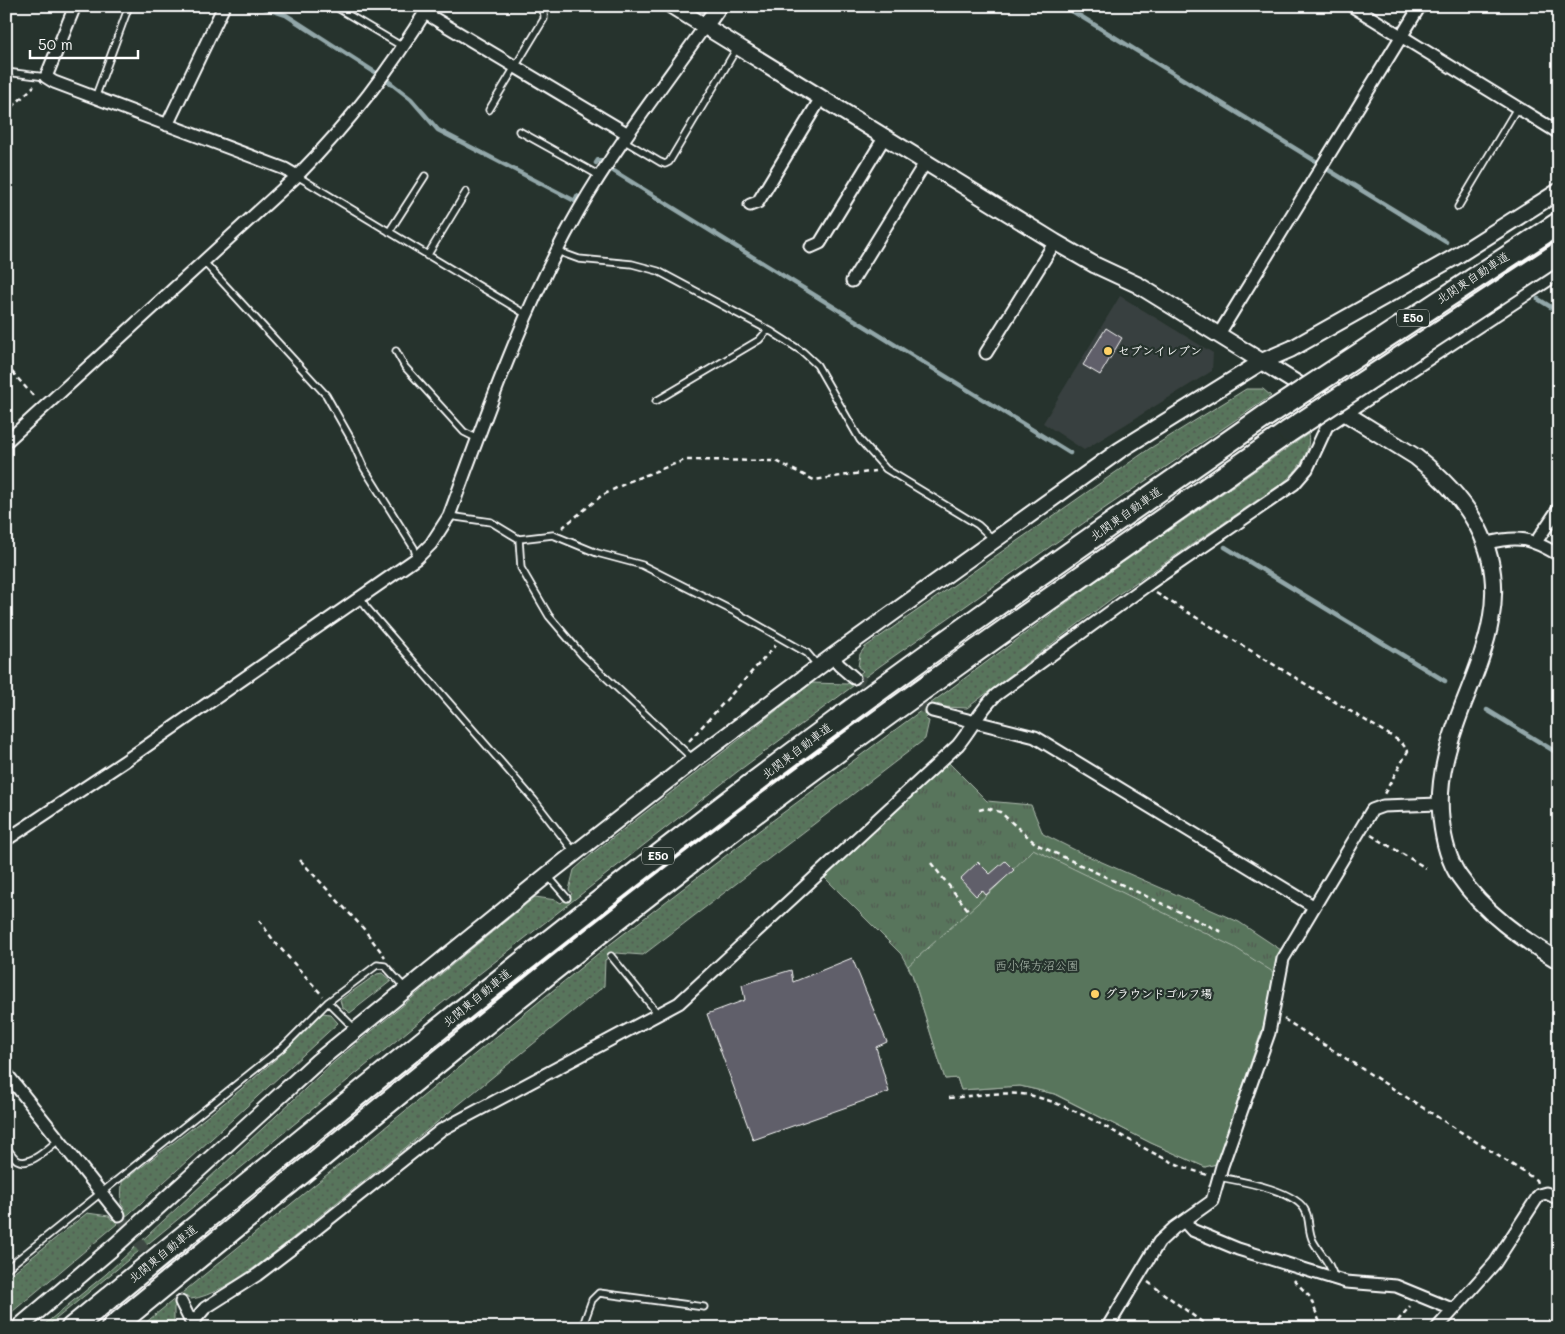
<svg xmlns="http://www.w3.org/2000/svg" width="1565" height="1334" font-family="Mali,'Klee One',sans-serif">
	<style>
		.built { fill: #38403f }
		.grass { fill: url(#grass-dots); stroke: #acbaad }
		.park { fill: url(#park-tufts); stroke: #acbaad }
		.garden { fill: #58745b; stroke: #acbaad }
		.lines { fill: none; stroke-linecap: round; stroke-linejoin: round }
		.stream { stroke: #92a7a9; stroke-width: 4.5 }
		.building { fill: #615e6a; stroke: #fff }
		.minor-tunnel { stroke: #3c4742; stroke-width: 11; stroke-dasharray: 11 5.5; stroke-linecap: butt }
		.service-casing { stroke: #fff; stroke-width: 9 }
		.minor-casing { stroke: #fff; stroke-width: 15 }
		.tertiary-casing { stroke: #fff; stroke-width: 19 }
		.motorway-casing { stroke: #fff; stroke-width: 25 }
		.path { stroke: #fff; stroke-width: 2.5; stroke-dasharray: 5 4; stroke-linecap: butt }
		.service { stroke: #26332d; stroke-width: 5.5 }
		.minor { stroke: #26332d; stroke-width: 11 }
		.tertiary { stroke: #26332d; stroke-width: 15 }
		.motorway { stroke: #26332d; stroke-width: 21 }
		.motorway-bridge-casing { stroke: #fff; stroke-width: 25; stroke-linecap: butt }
		.motorway-bridge { stroke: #26332d; stroke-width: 21 }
		.poi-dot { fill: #ffd166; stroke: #26332d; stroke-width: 2 }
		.labels { text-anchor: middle; stroke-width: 4.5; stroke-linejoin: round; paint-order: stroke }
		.shield { fill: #26332d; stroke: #bec2c0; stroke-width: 1 }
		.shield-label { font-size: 11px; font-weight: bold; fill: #fff }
		.street-label { font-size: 12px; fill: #fff; stroke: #26332d }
		.poi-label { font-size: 12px; font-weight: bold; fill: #fff; stroke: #26332d; text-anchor: start }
		.park-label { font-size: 12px; fill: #acbaad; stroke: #26332d }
	</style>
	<defs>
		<pattern id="grass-dots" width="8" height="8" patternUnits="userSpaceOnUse" patternTransform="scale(1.25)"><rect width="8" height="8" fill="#58745b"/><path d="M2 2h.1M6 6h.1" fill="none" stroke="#515c52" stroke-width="1.8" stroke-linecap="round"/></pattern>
		<pattern id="park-tufts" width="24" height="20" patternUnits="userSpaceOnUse" patternTransform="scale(1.25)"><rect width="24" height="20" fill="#58745b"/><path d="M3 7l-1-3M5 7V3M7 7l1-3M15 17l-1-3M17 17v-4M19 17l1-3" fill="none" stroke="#515c52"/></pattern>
	</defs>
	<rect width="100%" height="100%" fill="#26332d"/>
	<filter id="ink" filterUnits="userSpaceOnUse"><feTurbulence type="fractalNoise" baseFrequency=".02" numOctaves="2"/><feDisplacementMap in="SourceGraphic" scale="10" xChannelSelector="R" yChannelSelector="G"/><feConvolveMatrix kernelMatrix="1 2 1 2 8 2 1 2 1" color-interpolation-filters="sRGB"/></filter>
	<g filter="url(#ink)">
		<path class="built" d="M1120,296L1213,353L1212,371L1084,450L1043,423Z"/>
		<path class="grass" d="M1246,389H1263L1271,396L1108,506L880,666L737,772L441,1004L45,1328H40L106,1274L334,1062L535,897L556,900L561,903L572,894L569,890L574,870L593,853L812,683L847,684L863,671L858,667L860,654L865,647L1149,449Z
			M1308,434C1312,452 1297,471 1284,482L1110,600L967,708L944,707L938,704L925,719L929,721L925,739L643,955L616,953L605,960L604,986C512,1061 420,1137 326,1211C295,1235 229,1295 191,1299L187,1296L174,1307V1328H139L600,952L745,841L1092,584Z
			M382,973L391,981L350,1013L342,1007L340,1000L377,974Z
			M323,1013L330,1014L338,1023L130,1213L6,1317V1278L87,1213L109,1216L112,1220L125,1209L121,1204L122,1182C192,1128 263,1077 323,1013Z"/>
		<path class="park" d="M947,761L987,801L1031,805L1043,834L1079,852L1239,922L1281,950L1273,972L1267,1015L1216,1164L1205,1167L1151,1143L1054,1094L1020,1086L961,1090L957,1078L945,1079L912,974L901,954L825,878Z"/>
		<path class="garden" d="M1033,849L1234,947L1273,972L1267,1015L1216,1164L1205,1167L1151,1143L1055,1094L1020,1086L961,1090L957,1078L945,1079L912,974L908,966L997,886Z"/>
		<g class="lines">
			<path class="stream" d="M259,6L286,15L376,73
				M1064,6L1317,162
				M388,81L411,99L438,130L575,201L577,196
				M596,163L598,160L600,161
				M1327,169L1446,242
				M612,170L1070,453
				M1538,299L1559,312
				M1225,547L1445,681
				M1487,710L1559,754"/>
		</g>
		<path class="building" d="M1106,328L1122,338L1100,375L1083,365Z
			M1005,861L1014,870L986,895L982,890L976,896L960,879L978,862L990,874Z
			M852,958L887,1042L876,1047L889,1092L753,1140L707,1014L745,1000L742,985L791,970L793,982Z"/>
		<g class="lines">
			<path class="minor-tunnel" d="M854,678L932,711
				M119,1215L181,1302"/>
			<defs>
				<path id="service" d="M339,9L403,47
					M6,72L46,77
					M95,98L129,6
					M489,110L544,19V14L539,6
					M519,131L600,176
					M623,140L660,162L665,164L669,162L737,48
					M297,176L527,315
					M1458,207L1517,108
					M389,232L425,176
					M557,251L579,259L632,264L658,271L772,332L803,352L817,365L860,440L886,469L978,525L993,539
					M427,256L466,192
					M203,261L326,395L351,439L364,468L414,548L417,558
					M396,351L405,367L464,432L478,439
					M656,401L759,340L768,330
					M449,516L491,522L519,539L553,535L597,553L642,565L737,613L807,653L818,666
					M519,539L521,568L549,616L583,656L693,759
					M360,597L366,607L534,800L575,853
					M547,875L567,898
					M611,956L659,1015
					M328,1002L355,1029
					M6,1147C9,1151 13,1157 17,1160C30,1168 50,1146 60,1139
					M1219,1177C1240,1181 1297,1190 1306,1212C1310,1221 1308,1232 1313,1241C1320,1254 1331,1263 1334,1278
					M6,1269L283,1047L328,1002L377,965L385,966L405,988
					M582,1328L592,1300L599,1293L704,1307"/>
				<path id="minor" d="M75,6L46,77L54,82L285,169L297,176
					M1352,6L1559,133
					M425,13L628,134
					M167,125L224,6
					M750,205L758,202L821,98
					M811,247L820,243L884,138
					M852,281L925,163
					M1219,334L1420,6
					M986,353L1055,242
					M6,442L297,176C351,121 389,71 429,6
					M1536,542L1559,508
					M1487,543C1519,535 1530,538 1559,555
					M833,656L839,665L854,678
					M932,711L1035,737L1313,906
					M6,840L125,761L417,558L431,544L449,516C487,413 524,306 579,210C616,146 662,87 705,26
					M6,1073L119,1215
					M1184,1221L1192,1230L1238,1249L1346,1282L1396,1286L1452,1309
					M181,1302L194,1328
					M192,1323L205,1308L257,1275L295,1246L441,1130L679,1003L958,745C972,728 980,710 996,695L1150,583L1294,484L1307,469L1327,426L1559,273
					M1107,1328L1159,1242L1174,1228L1212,1201L1222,1166L1269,1033L1283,959L1372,810L1383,806L1439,804
					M1437,1328L1495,1263L1539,1195L1546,1193L1559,1199"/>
				<path id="tertiary" d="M672,6L1055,242L1095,265L1138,285L1416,457C1468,498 1504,549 1491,619C1486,648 1474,677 1463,705C1449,742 1437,778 1441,818C1443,837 1448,860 1459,876C1484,913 1521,938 1559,961
					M705,26L719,6
					M18,1328L116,1245L318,1061L547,875L694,760L833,656L1120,450L1263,361L1291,349L1455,257L1559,191"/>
				<path id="motorway" d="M72,1328C279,1159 485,988 697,826C883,683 1075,549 1267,415
					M112,1328C306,1170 498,1010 697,857C889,709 1089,571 1288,432"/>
			</defs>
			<use href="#service" class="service-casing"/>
			<use href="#minor" class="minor-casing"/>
			<use href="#tertiary" class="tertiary-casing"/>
			<use href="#motorway" class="motorway-casing"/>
			<path class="path" d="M6,113L34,86
				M6,365L35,398
				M562,528L601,496L630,481L685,460L776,461L814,480L875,471
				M1156,593L1401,742L1408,751L1384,794
				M689,741L776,645
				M979,810L987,808L1000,812L1036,844L1224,933
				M1371,835L1426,868
				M300,860L363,928L385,957
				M931,863L969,911
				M259,920L274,941L323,996
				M1284,1019L1536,1180L1537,1183
				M949,1098C973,1096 1010,1090 1033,1096C1094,1111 1147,1159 1208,1175
				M1294,1280L1310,1297L1322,1328
				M1148,1282L1210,1328
				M1392,1328L1410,1306"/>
			<use href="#service" class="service"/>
			<use href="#minor" class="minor"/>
			<use href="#tertiary" class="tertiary"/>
			<use href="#motorway" class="motorway"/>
			<defs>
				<path id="motorway-bridge" d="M1267,415L1559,223
					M1288,432L1559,253"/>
			</defs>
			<use href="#motorway-bridge" class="motorway-bridge-casing"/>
			<use href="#motorway-bridge" class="motorway-bridge"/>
		</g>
	</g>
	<g class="poi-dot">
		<circle cx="1108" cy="351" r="5"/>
		<circle cx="1095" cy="994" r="5"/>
	</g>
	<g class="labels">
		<g class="shield">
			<rect x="1397" y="309.5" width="32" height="17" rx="4"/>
			<rect x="642" y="847.5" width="32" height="17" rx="4"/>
		</g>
		<g class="shield-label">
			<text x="1413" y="322">E50</text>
			<text x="658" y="860">E50</text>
		</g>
		<g class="street-label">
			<text transform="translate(1473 278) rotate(-33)" y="4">北関東自動車道</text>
			<text transform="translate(1126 514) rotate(-35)" y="4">北関東自動車道</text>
			<text transform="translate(797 751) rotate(-37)" y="4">北関東自動車道</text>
			<text transform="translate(477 998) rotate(-39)" y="4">北関東自動車道</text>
			<text transform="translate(163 1254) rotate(-39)" y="4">北関東自動車道</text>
		</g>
		<g class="poi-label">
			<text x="1118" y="355">セブンイレブン</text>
			<text x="1105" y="998">グラウンドゴルフ場</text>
		</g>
		<g class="park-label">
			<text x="1037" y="970">西小保方沼公園</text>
		</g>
	</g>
	<rect width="1565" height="1334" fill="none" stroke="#26332d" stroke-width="25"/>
	<rect x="12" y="12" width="1540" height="1309" fill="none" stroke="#fff" stroke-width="2" filter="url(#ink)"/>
	<path d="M30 50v8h108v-8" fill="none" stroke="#ffffff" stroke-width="2.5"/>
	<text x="38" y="50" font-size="15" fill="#ffffff" stroke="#26332d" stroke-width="4" paint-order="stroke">50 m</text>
</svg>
